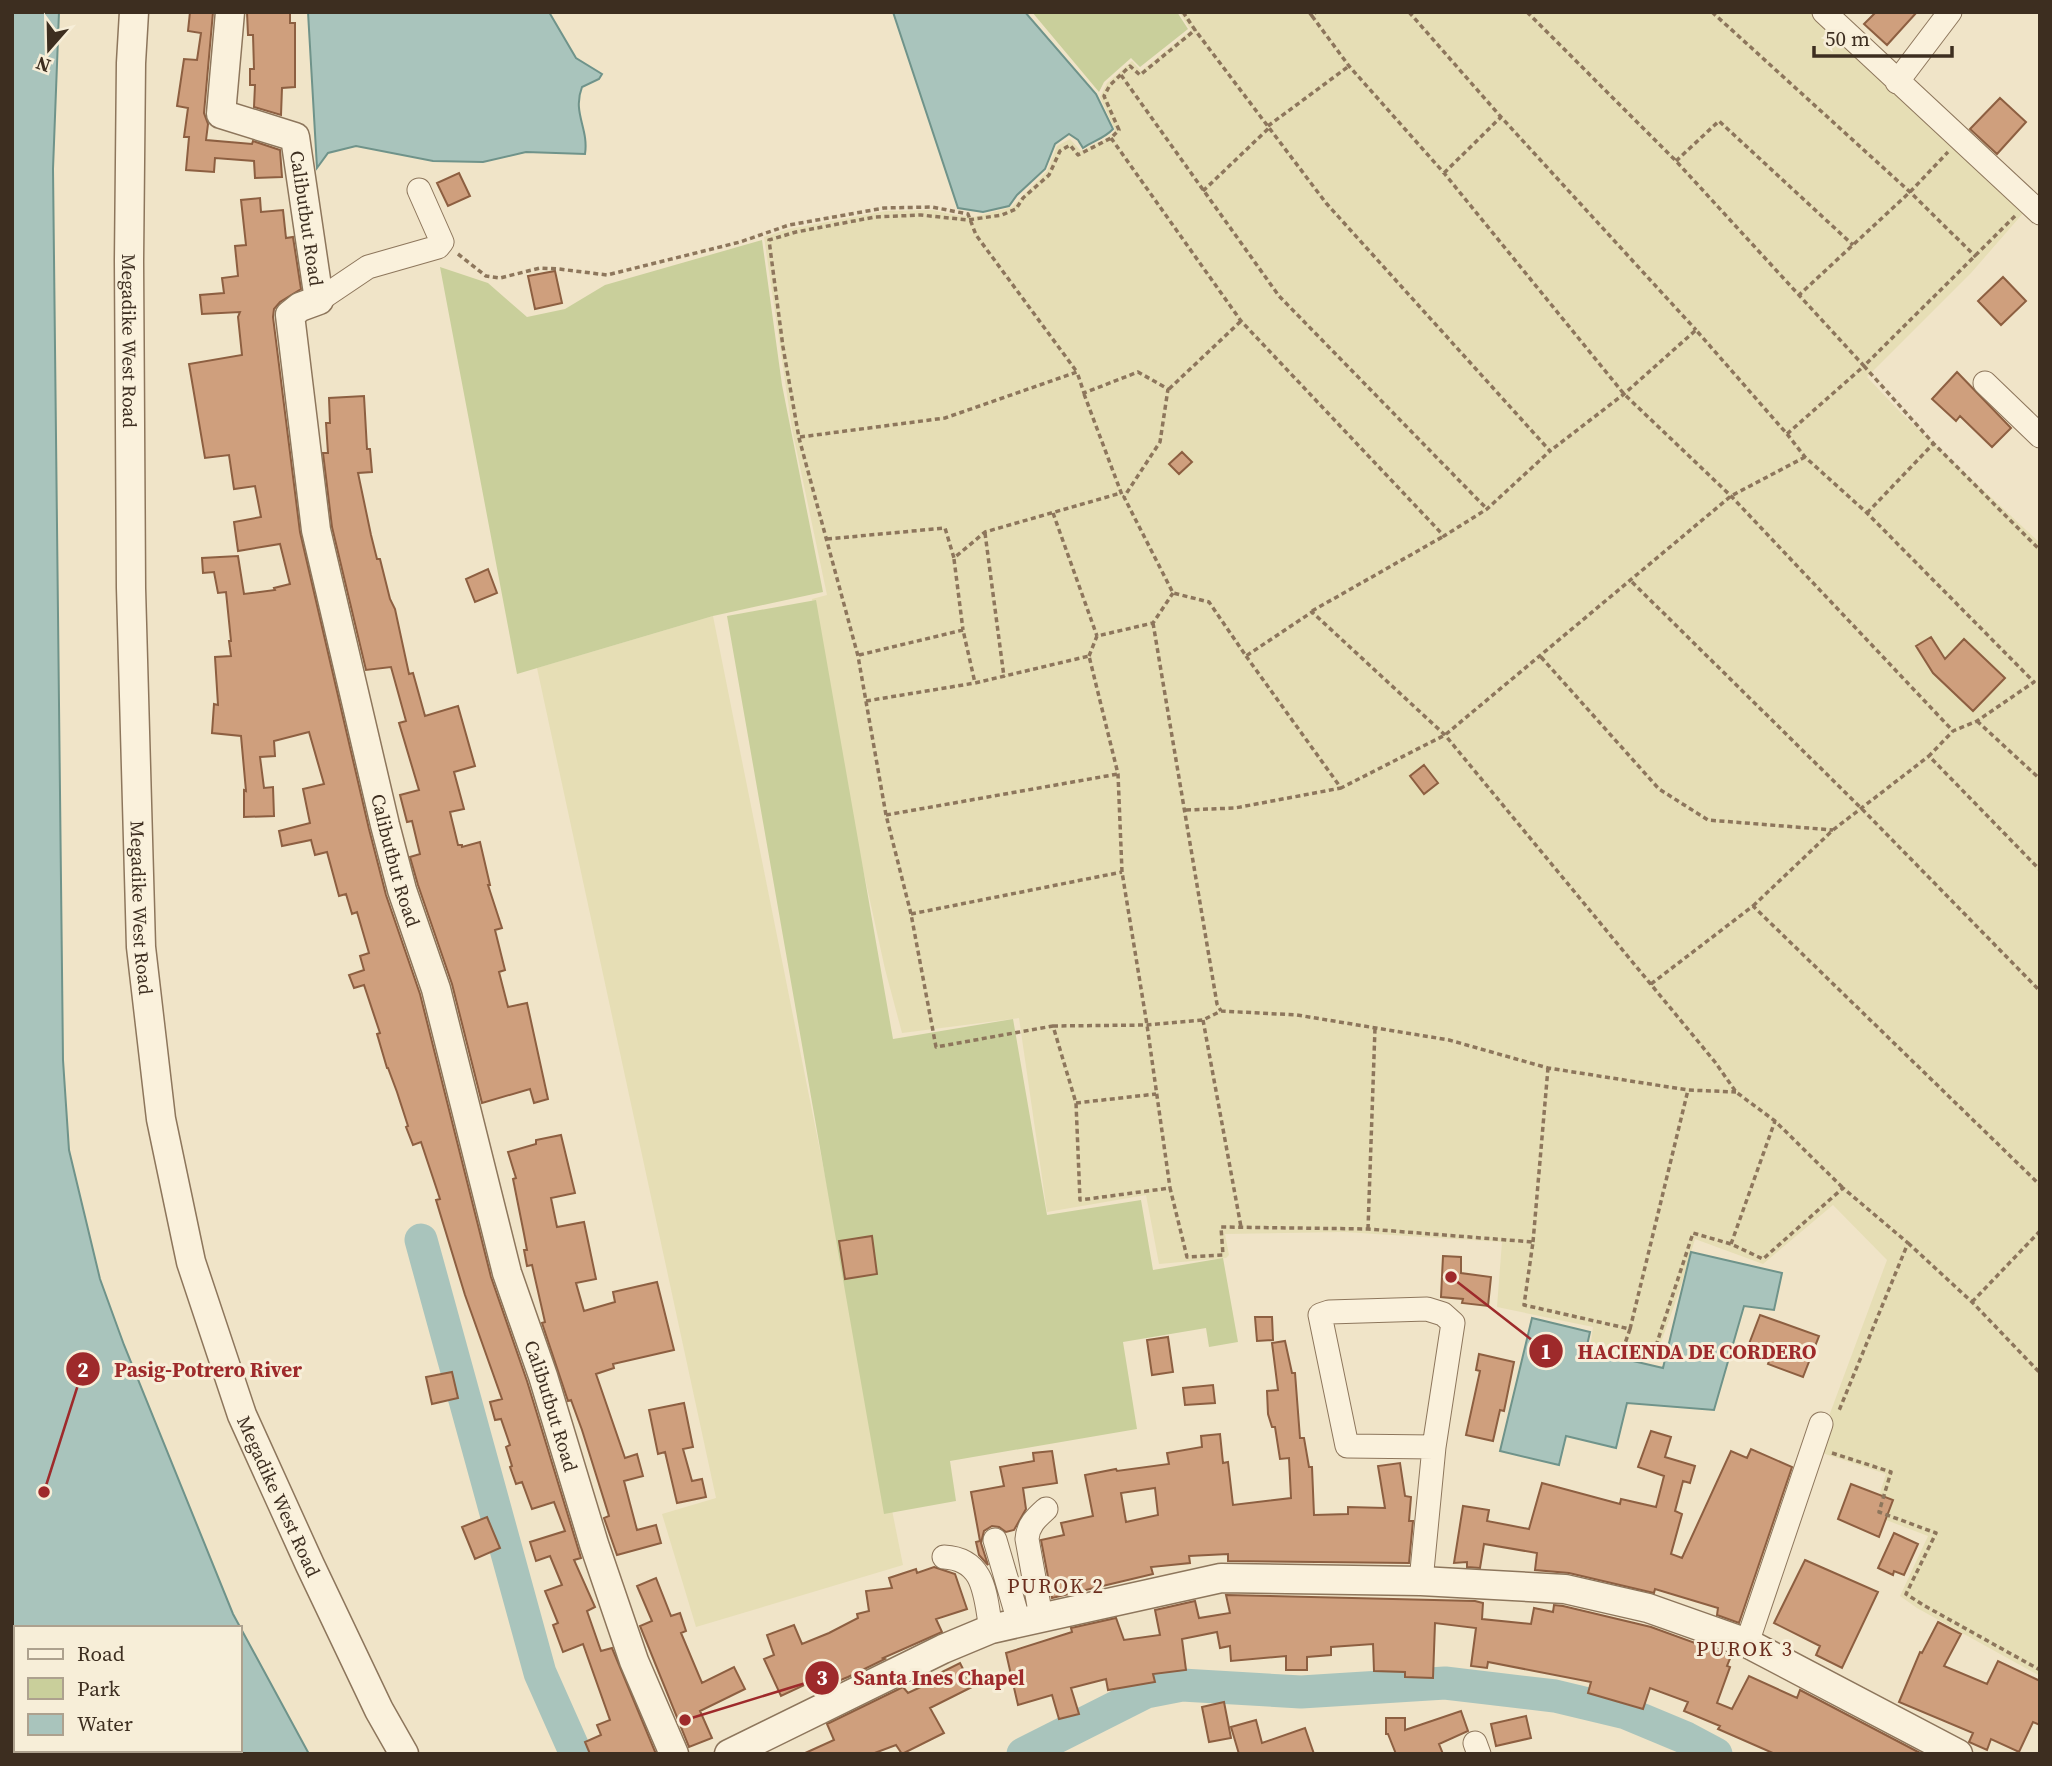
<svg xmlns="http://www.w3.org/2000/svg" width="2052" height="1766" font-family="'Source Serif 4',serif">
	<style>
		.farmland { fill: #e6deb5 }
		.green { fill: #c9cf9b }
		.water { fill: #a9c4bc; stroke: #6f938a; stroke-width: 2 }
		.lines { fill: none; stroke-linecap: round; stroke-linejoin: round }
		.river { stroke: #a9c4bc; stroke-width: 33 }
		.building { fill: #cf9f7d; stroke: #8d5f41; stroke-width: 2; fill-rule: evenodd }
		.minor-casing { stroke: #8d765c; stroke-width: 25 }
		.tertiary-casing { stroke: #8d765c; stroke-width: 31 }
		.path { stroke: #8d765c; stroke-width: 3.5; stroke-dasharray: 5 3.5; stroke-linecap: butt }
		.minor { stroke: #faf1dc; stroke-width: 23 }
		.tertiary { stroke: #faf1dc; stroke-width: 28 }
		.labels { text-anchor: middle; stroke-width: 6; stroke-linejoin: round; paint-order: stroke }
		.street-label { font-size: 19px; fill: #3d2e20; stroke: #f7eed8 }
		.neighbourhood-label { font-size: 21px; letter-spacing: 2px; fill: #6b2e1e; stroke: #f7eed8 }
		.leader { fill: none; stroke: #9e2a2b; stroke-width: 2.5 }
		.callout-dot { fill: #9e2a2b; stroke: #f7eed8; stroke-width: 2.5 }
		.mark-label { font-size: 21px; text-anchor: middle; font-weight: bold; fill: #fff }
		.callout-label { font-size: 21px; text-anchor: middle; font-weight: bold; fill: #9e2a2b; stroke: #f7eed8; stroke-width: 6; stroke-linejoin: round; paint-order: stroke }
	</style>
	<rect width="100%" height="100%" fill="#f0e4c8"/>
	<path class="farmland" d="M1179,12H1820L2025,211L1971,273L1867,377L1902,414L2040,543V1676L1917,1608L1900,1596L1928,1536L1873,1515L1886,1474L1816,1451L1887,1260L1833,1205L1763,1264L1695,1239L1680,1289L1654,1362L1590,1349L1593,1327L1497,1307L1502,1242L1344,1232L1225,1234L1229,1255L1226,1258L1159,1264L1146,1195L1047,1212L1019,1018L902,1033L885,969L859,851L812,599L827,595L792,429L764,237L789,229L886,211L932,210L955,215L974,217L1012,207L1047,171L1057,146L1070,139L1081,151L1108,138L1115,130L1100,97L1107,83L1132,61L1141,71L1191,30Z
		M713,616L903,1565L696,1627L662,1514L716,1498L537,668Z"/>
	<path class="green" d="M1032,12H1177L1188,29L1140,67L1131,58L1104,82L1099,92Z
		M762,240L782,385L823,592L713,616L517,674L440,267L488,283L527,317L565,309L605,285Z
		M816,600L893,1039L1013,1019L1047,1215L1141,1200L1153,1270L1223,1258L1238,1342L1209,1347L1206,1328L1123,1342L1137,1429L950,1461L956,1501L884,1514L727,616Z"/>
	<path class="water" d="M12,12H59L53,169L63,1060L69,1150L100,1279L124,1345L233,1614L309,1754H27L24,1750H240V1628H16V1737L12,1730Z
		M308,12H549L576,58L602,74L599,79L582,87C572,113 589,128 585,154L526,152L483,162L433,161L356,146L328,153L317,168Z
		M893,12H1025L1096,94L1113,129C1105,138 1093,141 1083,148L1078,140L1069,134L1055,144L1045,169L1017,195L1009,206L983,212L958,208Z
		M1691,1252L1782,1273L1774,1310L1744,1306L1714,1410L1627,1403L1616,1448L1566,1436L1559,1465L1500,1451L1532,1318L1590,1332L1586,1350L1663,1368Z"/>
	<g class="lines">
		<path class="river" d="M421,1240L540,1673L576,1754
			M1023,1754L1146,1692L1182,1685L1301,1692L1445,1683L1555,1696L1626,1713L1686,1738L1716,1754"/>
	</g>
	<path class="building" d="M190,12H213L204,113L208,124L206,140L252,144L253,141L280,150L282,177L255,178L254,161L215,158L214,172L186,170L189,137H184L188,108L177,106L184,59L197,60L201,33L188,31Z
		M247,12H290V23H295V87L282,88L281,115L254,107L255,85H250V69H254L253,35H248Z
		M1876,12H1917L1887,45L1864,24Z
		M2000,98L2026,122L1997,154L1970,129Z
		M459,173L470,196L448,206L437,183Z
		M260,198L261,212L283,210L286,238L293,237L301,289L280,302L274,309L273,317L300,532L369,829L386,895L420,994L491,1277L527,1381L581,1558L574,1560L595,1607L587,1611L601,1651L612,1648L656,1754H590L585,1742L601,1735L597,1725L610,1720L583,1644L563,1652L553,1625L558,1623L545,1591L562,1585L550,1556L536,1561L530,1542L565,1531L554,1502L532,1509L522,1482L516,1484L510,1467L512,1466L506,1447L510,1445L501,1419L495,1420L490,1402L502,1399L465,1295L436,1200L440,1199L421,1142L413,1145L406,1127L408,1126L397,1092L388,1068H387L377,1034L380,1033L364,985L354,988L349,975L364,970L360,956L369,953L357,912L352,914L346,894L339,896L327,852L315,855L311,840L282,846L279,831L310,823L303,789L324,784L309,732L274,741L275,756L260,757L264,788L273,787L274,816L244,817V790L246,791L241,736L212,733L214,704L218,705L215,657L231,656L229,641H231L226,592L218,593L214,572L203,573L202,558L238,556L244,594L275,590L274,588L290,584L280,544L238,551L234,522L261,517L255,486L234,489L229,455L205,458L189,364L242,355L238,317L240,312L202,314L200,295L224,293L222,278L238,276L235,246L246,245L241,200Z
		M555,271L562,303L535,309L528,276Z
		M2003,277L2026,301L2001,325L1978,301Z
		M1957,372L2011,428L1992,447L1960,416L1956,421L1932,399Z
		M364,396L367,449H370L372,472L358,473L371,535L377,559H380L390,599L395,609L409,674L413,673L425,716L458,706L475,766L454,772L464,809L450,812L458,845H462V847L480,842L490,885H488L502,928L495,930L505,970L499,972L508,1007L527,1003L548,1099L534,1103L530,1089L482,1103L452,984L418,885L410,857L420,854L412,821L407,822L400,795L419,790L399,723L406,721L391,667L366,670L332,527L323,453H328L326,423H330L329,398Z
		M1182,452L1192,462L1179,474L1169,464Z
		M488,569L497,593L475,602L466,579Z
		M1931,637L1945,659L1964,639L2005,678L1973,711L1933,673L1916,646Z
		M1424,765L1438,783L1424,794L1410,776Z
		M561,1135L575,1193L551,1198L557,1227L584,1222L596,1279L576,1283L584,1311L615,1302L613,1292L657,1282L674,1350L613,1364L614,1368L596,1374L625,1458L637,1454L643,1476L624,1481L637,1530L656,1525L661,1543L617,1555L604,1518L609,1516L582,1430L571,1400L568,1401L542,1323L545,1322L532,1265L527,1266L524,1250H527L524,1234L513,1179L516,1178L508,1152L536,1144V1140Z
		M872,1236L877,1274L845,1279L839,1241Z
		M1443,1256L1461,1257V1273L1491,1277L1488,1306L1462,1303L1463,1299L1441,1297Z
		M1760,1315L1819,1336L1803,1377L1768,1364L1772,1353L1749,1344Z
		M1255,1317H1272L1273,1340L1257,1341Z
		M1168,1337L1173,1372L1152,1375L1147,1340Z
		M1285,1341L1292,1373H1295L1300,1438H1304L1309,1467H1312L1314,1515L1348,1514V1507L1385,1508L1378,1466L1400,1463L1405,1496L1411,1497L1409,1521H1413L1409,1563L1228,1561V1554L1189,1556L1190,1563L1151,1567L1153,1574L1052,1598L1041,1540L1064,1535L1061,1523L1093,1516L1085,1475L1116,1469L1117,1471L1169,1464L1167,1453L1202,1447L1201,1436L1220,1434L1223,1463L1228,1462L1233,1505L1291,1498L1289,1458L1280,1459L1275,1427H1272L1268,1414L1267,1391L1278,1390L1272,1343ZM1155,1488L1158,1515L1126,1522L1121,1493Z
		M1479,1354L1514,1362L1504,1411L1500,1410L1493,1441L1466,1435L1480,1371L1476,1370Z
		M452,1372L458,1398L432,1404L426,1377Z
		M1213,1385L1215,1403L1185,1405L1183,1388Z
		M684,1403L693,1447L683,1449L692,1481L702,1479L706,1497L677,1503L665,1452L658,1454L649,1410Z
		M1651,1431L1671,1437L1665,1457L1695,1466L1690,1483L1683,1481L1675,1511L1682,1514L1671,1554L1682,1558L1731,1451L1747,1458L1751,1449L1792,1467L1739,1623L1717,1615L1718,1608L1655,1589L1654,1593L1569,1573L1535,1570L1537,1553L1484,1544L1480,1568L1467,1567V1562L1454,1563L1463,1506L1489,1510L1487,1521L1529,1529L1542,1483L1620,1504L1621,1499L1656,1507L1664,1476L1638,1467Z
		M1052,1451L1057,1483L1023,1488L1026,1509L1014,1530L1006,1532L999,1527L992,1526L984,1531L981,1543L988,1565L979,1555L976,1542L980,1541L971,1492L1004,1486L1000,1467L1034,1461L1033,1453Z
		M1851,1484L1893,1500L1879,1537L1838,1519Z
		M487,1517L500,1548L475,1559L462,1527Z
		M1894,1533L1918,1544L1904,1575L1894,1571L1893,1575L1878,1568Z
		M1805,1560L1878,1592L1842,1668L1816,1655L1820,1646L1774,1623Z
		M934,1567L955,1574L967,1609L936,1619L942,1632L883,1658L885,1659L848,1677L821,1688L817,1679L781,1696L764,1659L774,1655L767,1635L794,1625L802,1644L829,1633L858,1618L857,1614L869,1611L866,1591L892,1588L889,1578L916,1569L917,1573Z
		M656,1578L671,1616L680,1613L686,1631L681,1633L702,1683L734,1667L745,1689L700,1711L712,1738L689,1747L640,1626L652,1621L637,1586Z
		M1226,1595L1475,1601L1483,1603L1482,1619L1531,1624L1534,1608L1553,1612L1554,1605L1563,1606L1651,1627L1731,1656L1727,1666L1730,1667L1717,1703L1732,1709L1749,1676L1797,1698L1800,1690L1922,1754H1775L1718,1729L1720,1726L1684,1711L1688,1702L1650,1688L1643,1709L1588,1693L1591,1682L1488,1662L1487,1668L1471,1666L1476,1628L1435,1623L1433,1678L1405,1677V1672L1374,1671L1373,1644L1331,1647V1655L1307,1657V1670H1286V1656L1231,1661L1230,1646L1220,1648L1217,1632L1182,1639L1186,1670L1153,1674L1155,1682L1108,1690L1106,1679L1071,1688L1079,1714L1059,1719L1052,1695L1018,1705L1006,1653L1072,1632L1071,1628L1116,1618L1124,1640L1160,1635L1155,1610L1195,1601L1199,1618L1230,1613Z
		M1938,1622L1961,1634L1944,1666L1987,1684L1998,1661L2040,1681V1725L2033,1722L2019,1752L1991,1739L1987,1750L1969,1742L1973,1733L1899,1702L1920,1652L1922,1653Z
		M960,1663L972,1687L930,1708L944,1733L902,1754L896,1745L872,1754H803L834,1740L827,1724L903,1687L908,1693L942,1677L940,1673Z
		M1224,1702L1231,1738L1209,1742L1202,1707Z
		M1461,1711L1468,1731L1439,1744L1443,1754H1396L1388,1734H1386V1718H1405V1730Z
		M1526,1716L1531,1738L1496,1746L1491,1724Z
		M1256,1720L1262,1743L1305,1728L1314,1754H1239L1231,1727Z"/>
	<g class="lines">
		<defs>
			<path id="minor" d="M1824,12L2040,213
				M1897,82L1950,12
				M319,300L368,267L438,247L442,242L419,190
				M1985,383L2040,436
				M995,1540L1019,1622
				M944,1557C986,1559 985,1597 991,1629
				M1421,1581L1434,1447L1453,1323L1443,1314L1427,1309L1329,1312L1320,1315L1347,1446L1434,1447
				M1041,1617L1027,1539C1028,1525 1036,1518 1046,1509
				M1747,1643L1821,1424
				M1475,1743L1479,1754"/>
			<g id="tertiary">
				<path id="s1" d="M134,12L131,63L129,261L131,588L141,947L161,1119L191,1262L242,1415L310,1565L379,1710L404,1754"/>
				<path id="s2" d="M230,12L221,114L295,137L319,300L300,307L290,315L316,530L385,825L402,890L436,989L507,1273L543,1376L594,1544L634,1661L674,1754"/>
				<path d="M729,1754L943,1649L991,1629L1221,1578L1421,1581L1565,1589L1648,1608L1747,1643L1958,1754"/>
			</g>
		</defs>
		<use href="#minor" class="minor-casing"/>
		<use href="#tertiary" class="tertiary-casing"/>
		<path class="path" d="M1183,12L1195,30L1140,75L1130,66L1110,85L1104,96L1119,130L1111,138L1078,155L1070,145L1060,151L1049,175L1023,198L1016,209L1002,215L968,220L921,215L875,217L796,232L769,240L783,347L799,438L858,656L886,815L911,914L936,1047L1053,1026L1076,1103L1080,1200L1170,1188L1187,1257L1223,1255L1221,1227L1368,1229L1533,1242L1524,1305L1630,1329L1622,1352L1652,1358L1693,1233L1731,1244L1763,1259L1843,1188L1908,1243L1838,1413
			M1309,12L1312,16L1316,12
			M1409,12L1501,117L1696,330
			M1527,12L1676,161L1864,366L1787,434L1696,330L1624,394L1550,451
			M1712,12L1910,192L1976,257
			M1312,16L1349,66L1444,173L1624,394L1731,496L1953,731
			M1121,75L1279,296L1487,509
			M1268,126L1349,66
			M1111,138L1241,321L1444,536L1487,509L1550,451L1326,203L1195,30
			M1676,161L1719,121L1853,245
			M1444,173L1501,117
			M1203,191L1269,128
			M2015,216L1864,366L1934,444L2040,550
			M458,254L486,276L500,278L540,268L559,269L607,275L740,242L789,225L884,208L932,207L968,214L976,235L1077,372
			M1798,296L1910,192L1948,152
			M1169,389L1241,321
			M1084,394L1122,495
			M1787,434L1805,457L1867,513L2034,682L1977,721L1953,731L1929,756L2040,870
			M800,437L945,418L1077,372L1084,393L1138,372L1168,389L1160,442L1124,497L1173,593L1209,602L1246,656L1312,612L1445,735L1715,1062L1736,1092L1775,1121L1843,1188
			M1053,513L1097,636
			M1867,513L1933,444
			M985,533L1004,677
			M827,539L945,528L954,558L985,532L1121,493
			M954,559L963,630
			M1632,582L1861,808L2040,991
			M1312,611L1444,536
			M1153,623L1217,1004L1221,1011
			M859,655L963,630L975,683L1089,656L1118,774L1122,872L1147,1025L1170,1188
			M1089,656L1097,636L1153,623L1173,593
			M1246,656L1341,788L1445,735L1731,496L1805,457
			M1541,657L1659,789L1708,820L1833,830
			M866,701L975,683
			M1977,721L2040,779
			M1186,810L1235,808L1341,788
			M886,815L1118,774
			M1753,906L1833,830L1929,756
			M911,914L1122,872
			M1651,984L1753,906L2040,1185
			M1203,1020L1241,1227
			M1053,1026L1147,1025L1203,1020L1221,1011L1297,1015L1449,1040L1548,1068L1688,1090L1736,1092
			M1076,1103L1156,1094
			M1368,1229L1375,1028
			M1533,1242L1548,1068
			M1908,1243L1972,1302L2040,1373
			M1731,1244L1775,1121
			M1972,1302L2040,1231
			M1630,1329L1688,1090
			M1832,1453L1891,1472L1879,1512L1936,1533L1906,1594L1925,1606L2040,1670"/>
		<use href="#minor" class="minor"/>
		<use href="#tertiary" class="tertiary"/>
	</g>
	<g class="labels">
		<g class="street-label">
			<text dy="7" stroke="none"><textPath href="#s2" startOffset="262">Calibutbut Road</textPath></text>
			<text dy="7" stroke="none"><textPath href="#s1" startOffset="329">Megadike West Road</textPath></text>
			<text dy="7" stroke="none"><textPath href="#s2" startOffset="934">Calibutbut Road</textPath></text>
			<text dy="7" stroke="none"><textPath href="#s1" startOffset="896">Megadike West Road</textPath></text>
			<text dy="7" stroke="none"><textPath href="#s2" startOffset="1502">Calibutbut Road</textPath></text>
			<text dy="7" stroke="none"><textPath href="#s1" startOffset="1505">Megadike West Road</textPath></text>
		</g>
		<g class="neighbourhood-label">
			<text x="1056" y="1593">PUROK 2</text>
			<text x="1745" y="1656">PUROK 3</text>
		</g>
	</g>
	<path class="leader" d="M1451 1277L1546 1351M44 1492L83 1369M685 1720L822 1678"/>
	<g class="callout-dot">
		<circle cx="1451" cy="1277" r="7"/>
		<circle cx="44" cy="1492" r="7"/>
		<circle cx="685" cy="1720" r="7"/>
		<circle cx="1546" cy="1351" r="18"/>
		<circle cx="83" cy="1369" r="18"/>
		<circle cx="822" cy="1678" r="18"/>
	</g>
	<g class="mark-label">
		<text x="1546" y="1359">1</text>
		<text x="83" y="1377">2</text>
		<text x="822" y="1685">3</text>
	</g>
	<g class="callout-label">
		<text x="1697" y="1359">HACIENDA DE CORDERO</text>
		<text x="208" y="1377">Pasig-Potrero River</text>
		<text x="939" y="1685">Santa Ines Chapel</text>
	</g>
	<rect width="2052" height="1766" fill="none" stroke="#3d2e20" stroke-width="28"/>
	<rect x="14" y="1626" width="228" height="126" fill="#f7eed8" stroke="#ada18e" stroke-width="2"/>
	<rect x="28" y="1649" width="35" height="10" fill="#faf1dc" stroke="#ada18e" stroke-width="2"/>
	<text x="77" y="1661" font-size="21" fill="#3d2e20">Road</text>
	<rect x="28" y="1678" width="35" height="21" fill="#c9cf9b" stroke="#ada18e" stroke-width="2"/>
	<text x="77" y="1696" font-size="21" fill="#3d2e20">Park</text>
	<rect x="28" y="1714" width="35" height="21" fill="#a9c4bc" stroke="#ada18e" stroke-width="2"/>
	<text x="77" y="1731" font-size="21" fill="#3d2e20">Water</text>
	<g transform="translate(49 49) rotate(200)" stroke="#f7eed8" stroke-width="5" paint-order="stroke">
	<path d="M0-5L12 26L0 18L-12 26Z" fill="#3d2e20"/>
	<text y="-10" font-size="19" font-weight="bold" text-anchor="middle" fill="#3d2e20">N</text>
	</g>
	<path d="M1814 46v10h138v-10" fill="none" stroke="#3d2e20" stroke-width="3.5"/>
	<text x="1825" y="46" font-size="21" fill="#3d2e20" stroke="#f7eed8" stroke-width="5" paint-order="stroke">50 m</text>
</svg>
